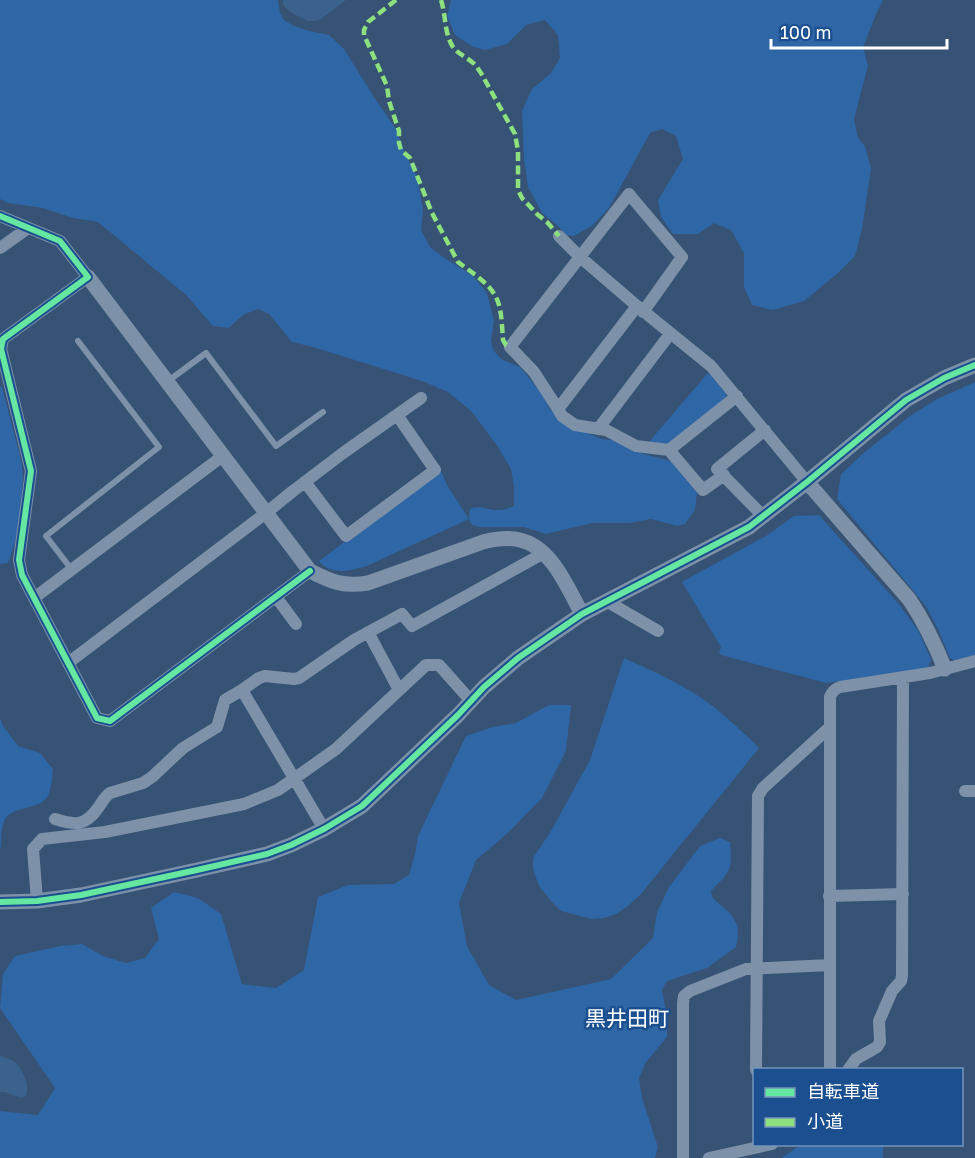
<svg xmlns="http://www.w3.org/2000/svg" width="975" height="1158" font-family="'Golos Text','Noto Sans JP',sans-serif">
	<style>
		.green { fill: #2f66a5 }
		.water { fill: #3b618d }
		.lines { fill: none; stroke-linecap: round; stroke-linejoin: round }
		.service { stroke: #7d92a8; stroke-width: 6 }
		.minor { stroke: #7d92a8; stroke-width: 12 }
		.tertiary { stroke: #7d92a8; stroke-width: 15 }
		.quiet { stroke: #8de07e; stroke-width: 4.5; stroke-dasharray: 9 4.5; stroke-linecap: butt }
		.cycleway-casing { stroke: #1b4f8f; stroke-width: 10 }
		.cycleway { stroke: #66e7a1; stroke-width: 6 }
		.labels { text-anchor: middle; stroke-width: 5; stroke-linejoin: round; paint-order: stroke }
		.quarter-label { font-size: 21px; fill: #fff; stroke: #1b4f8f }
	</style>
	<rect width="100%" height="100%" fill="#365274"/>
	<path class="green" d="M0,0H278L280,13L284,20L292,25L309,31L329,35L344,49L374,97L396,129L405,154L417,177L423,210L421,230L430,247L443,257L473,276L487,293L494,321L491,340L493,350L501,359L520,367L543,395L550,409L564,422L601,439L612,440L624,443L643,454L671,461L697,492L695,510L685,524L677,526L651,519L630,523H592L546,534L524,527H480L472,525L469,519L369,565C352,571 331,576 319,561L439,471H441L447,485L469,519L470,509C479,504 489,511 499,510C505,510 509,508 514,506V487L511,469L496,444L471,411L448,392L422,381L313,347L292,342L269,314L258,309L243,315L229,328L213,326L186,295L98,222L73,218L43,208L8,203L0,199Z
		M451,0H883L877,12L863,47L868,66L854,119L858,138L865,146L871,169L862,229L855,256L837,274L804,301L773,310L752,305L744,287V253L731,230L714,223L698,234H673L661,217L658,200L683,159L676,136L662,129L650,133L609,208L592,226L574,236L566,235L557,225L542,213L528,187L524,159L522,111L532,89L551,73L560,58L558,35L545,20L526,25L507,44L485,50L473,47L455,35L447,16Z
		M709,373L726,393V397L667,446L648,443L707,374Z
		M975,382V656L958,663L950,658L937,627L925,605L837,499L841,474L866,451L910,416L937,399Z
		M0,387H2L22,464L23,481L18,534L8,563L0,564Z
		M819,515L898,603L918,630L931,659L928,668L826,683L721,655L719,652L721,647L682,582L766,536L794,516Z
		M624,658C655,672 687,686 714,707C730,720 745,734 759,748L641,894L628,906L616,914L604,918L592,919L561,911L551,901L539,886L533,869V858L551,831L590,760Z
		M549,705H571L566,751L542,798L509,832L476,860L459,903L467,946L489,985L516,1000L611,979L653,938L657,912L669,887L700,846L720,838L730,842C733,870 730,872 711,891C712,899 715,900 722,906C737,918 741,928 736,947L707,968L667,981L662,990L667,1016V1037L646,1062L639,1078L642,1098L658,1147L655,1158H0V1111L38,1115L55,1088L0,1008L3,974L15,956L60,946L82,944L103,956L126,963L145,958L159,939L151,908L174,892L198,898L221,914L242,984L276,988L304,970L318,897L348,885L394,884L409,875L415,854L418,836L466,736L493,727L516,723Z
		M0,718L3,726L18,746L40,753L53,769C52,776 52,786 49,793C42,812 15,804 5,819C0,828 2,842 0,852Z
		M800,1145H883V1158H782Z"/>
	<path class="water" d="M283,0H346L321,19L315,21H308L290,12L283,4Z
		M0,1056C5,1058 11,1059 15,1062C23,1070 30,1085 26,1096L21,1098L4,1092H0Z"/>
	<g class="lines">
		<path class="service" d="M168,381L206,353L276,446L323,412
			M72,570L46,536L159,447L78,341"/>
		<path class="minor" d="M0,216L60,241L88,277L3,339L1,349L31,471L19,560L22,575L97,718L110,721L310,571
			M559,236L580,257L637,306L711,366L807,482
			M0,248L28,228
			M637,306L558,409L562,416L575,425L606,430L636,446L669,450L703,490L724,475
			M558,409L534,372L510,347L629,194L682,257L643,312
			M598,429L670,334
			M669,450L737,396
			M305,482L346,536L435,470L397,415
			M763,516L717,469L765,430
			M276,597L296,624
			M34,598L224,455
			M608,602L658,631
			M368,632L399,690
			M68,663L266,513L293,491L343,453L421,398
			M242,690L324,829
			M965,791H975
			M55,819C74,825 85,827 98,808C102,803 104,797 110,793L143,783L152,777L183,748L217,727L225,700L242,690L259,678L265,676L294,679L299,678L354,640L402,614L412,626L544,553
			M829,896L903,894
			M37,901L33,849L42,839L105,832L244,804L278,790L336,749L426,665H439L471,701
			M756,1070L758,796L763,788L830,727
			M830,1070V697C832,691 835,689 840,687L930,673L975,661
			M848,1070L856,1059L877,1047L880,1042L879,1021L892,991L901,981L902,975L903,677
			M683,1158V1003L684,996L690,991L746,969L830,965
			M709,1158L772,1144"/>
		<path class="tertiary" d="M88,277L310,571C332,582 343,587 368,583L483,542C495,539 508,537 520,540C552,547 568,589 582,614
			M807,482L909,599C924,621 935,644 945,669
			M0,902L37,901L81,895L197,870L267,854L291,845L324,829L362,806L458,715L484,687L518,658L582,614L749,527L807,482L906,400L944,378L975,365"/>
		<path class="quiet" d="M396,0L368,22L364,30V35L387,86L389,101L399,131V143L401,150L410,158L432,213L458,262C472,273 492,284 498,302C502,313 502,328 503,340L506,345L510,347
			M441,0C446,15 444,33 453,47C458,54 465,56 472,62C476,65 478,69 481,73L515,134L518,151V190L522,198L538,215L547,222L559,236"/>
		<defs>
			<path id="cycleway" d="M0,216L60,241L88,277L3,339L1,349L31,471L19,560L22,575L97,718L110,721L310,571
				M0,902L37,901L81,895L197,870L267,854L291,845L324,829L362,806L458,715L484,687L518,658L582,614L749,527L807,482L906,400L944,378L975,365"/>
		</defs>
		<use href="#cycleway" class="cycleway-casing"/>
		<use href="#cycleway" class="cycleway"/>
	</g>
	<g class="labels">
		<g class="quarter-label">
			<text x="627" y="1026">黒井田町</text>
		</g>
	</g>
	<rect x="753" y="1068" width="210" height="78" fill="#1b4f8f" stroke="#7695bc" stroke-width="1.5"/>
	<rect x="765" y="1088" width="30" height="9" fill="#66e7a1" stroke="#7695bc" stroke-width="1.5"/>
	<text x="807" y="1098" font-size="18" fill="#ffffff">自転車道</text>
	<rect x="765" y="1118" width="30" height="9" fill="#8de07e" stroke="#7695bc" stroke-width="1.5"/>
	<text x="807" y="1128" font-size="18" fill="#ffffff">小道</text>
	<path d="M771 39v9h176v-9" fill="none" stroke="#ffffff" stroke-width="3"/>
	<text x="780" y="39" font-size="18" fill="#ffffff" stroke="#1b4f8f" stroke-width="4.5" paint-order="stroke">100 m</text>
</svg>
